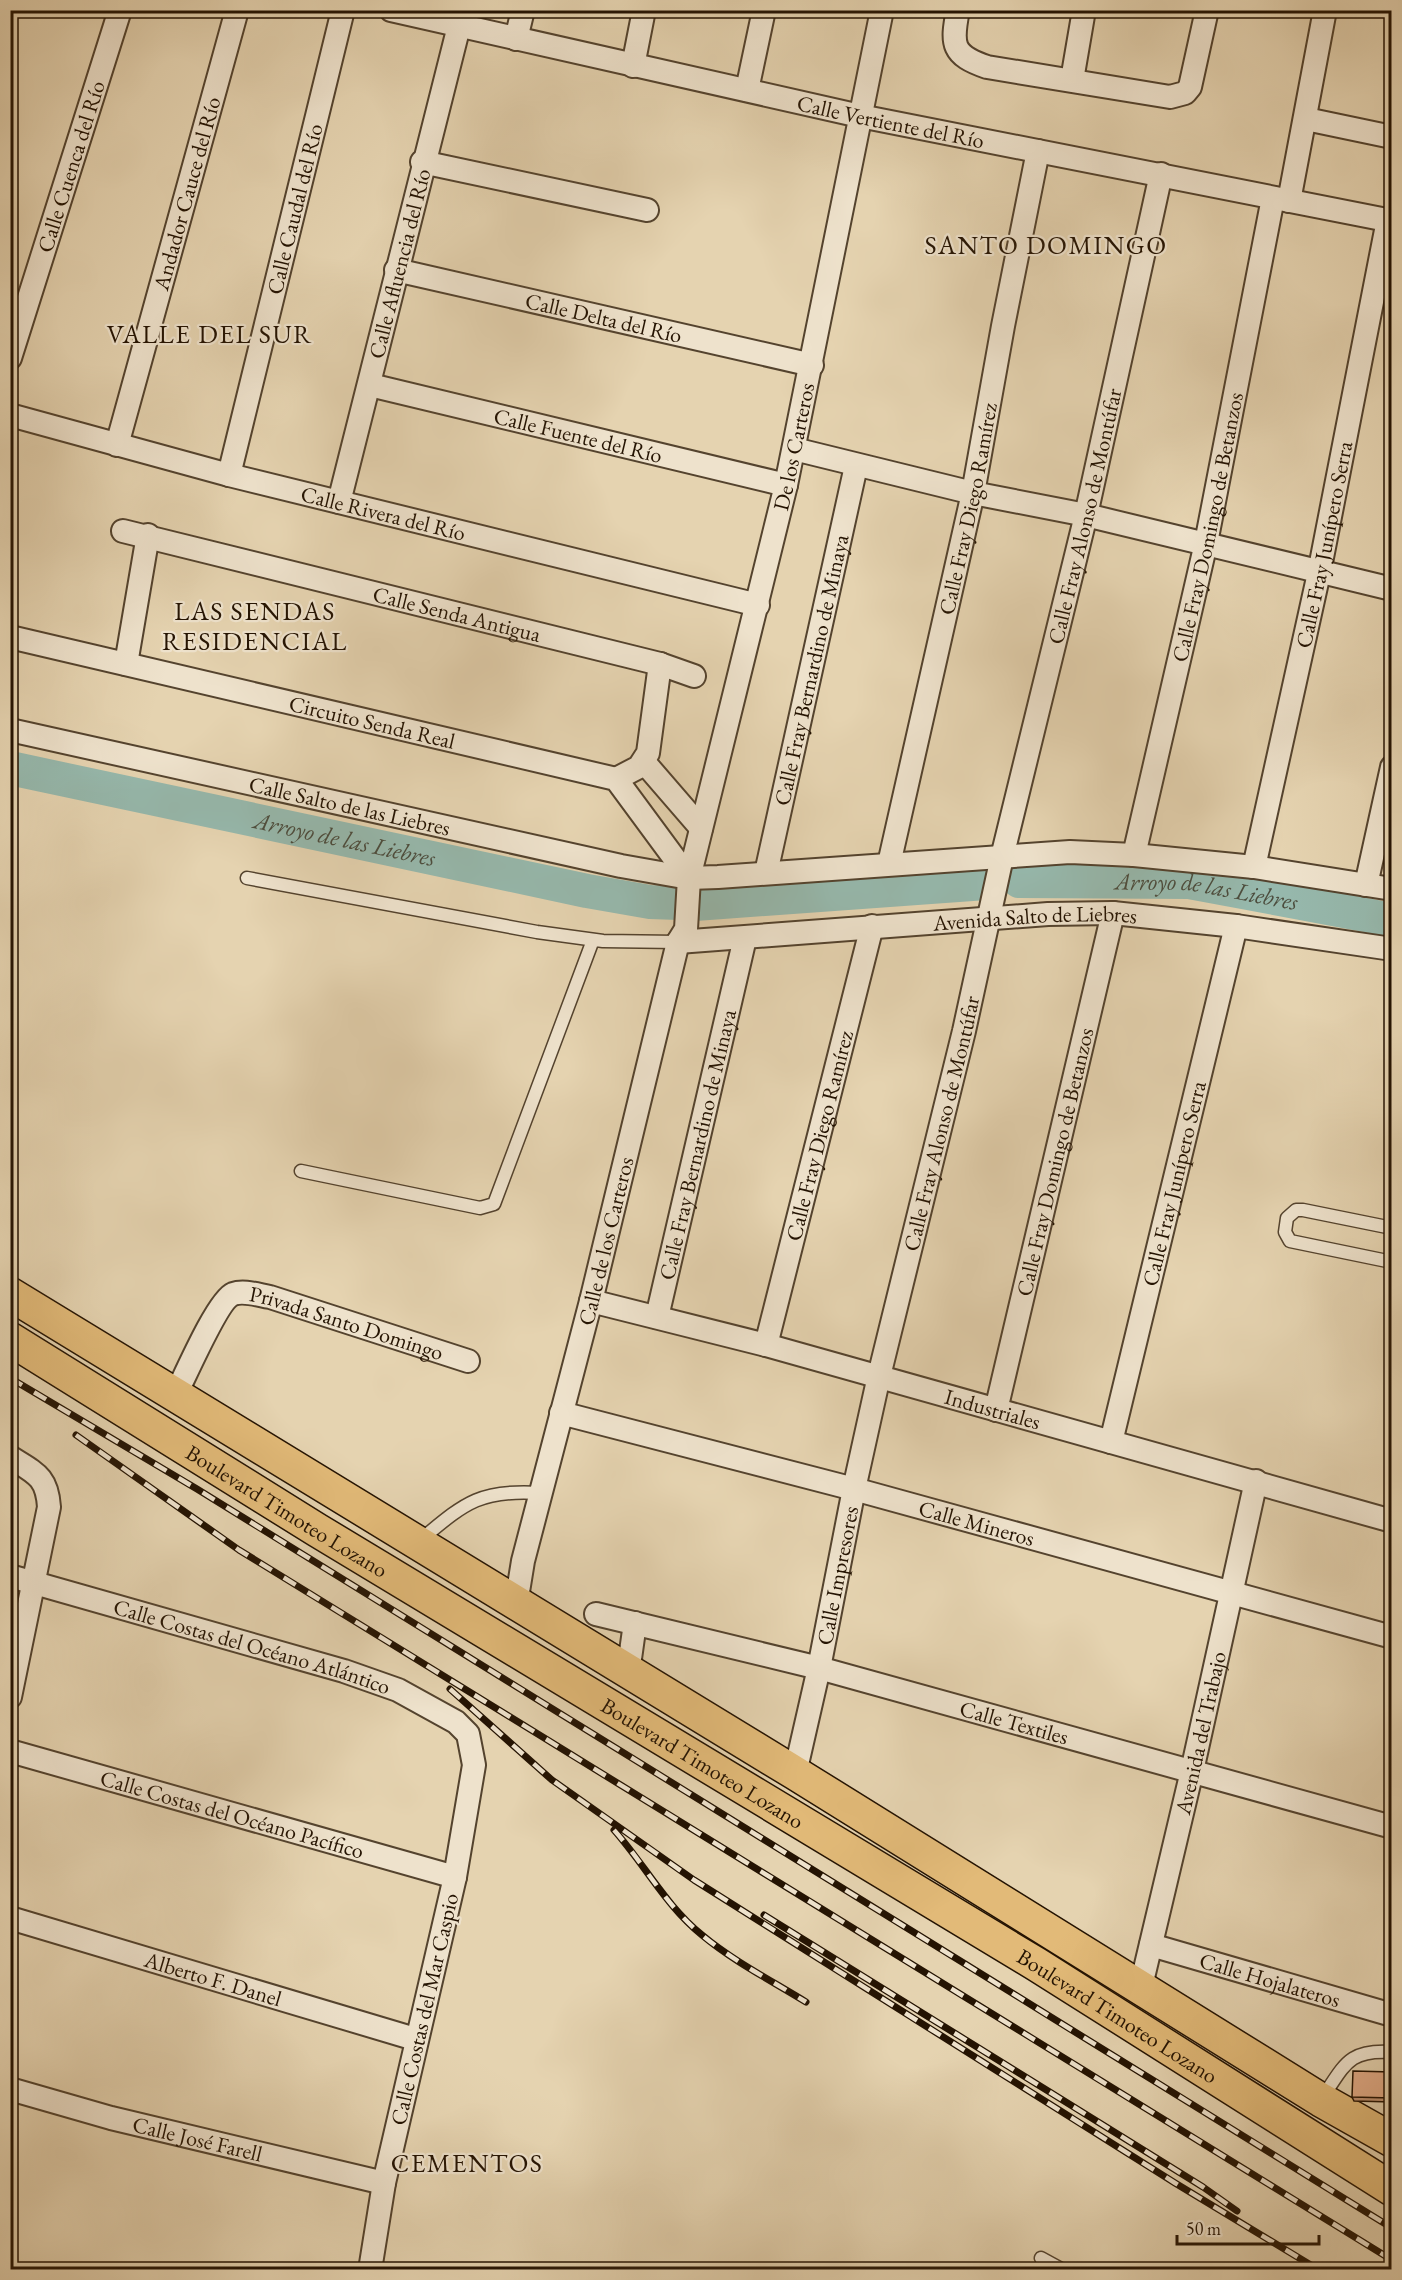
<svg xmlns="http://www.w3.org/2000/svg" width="1402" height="2280" font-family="'EB Garamond',serif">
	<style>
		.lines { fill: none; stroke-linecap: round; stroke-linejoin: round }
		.river { stroke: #96b8ac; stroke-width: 34 }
		.service-casing { stroke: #54432e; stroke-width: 15 }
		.minor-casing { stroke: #54432e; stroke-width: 26 }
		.primary-casing { stroke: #241302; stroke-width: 36 }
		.service { stroke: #eee2cc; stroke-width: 12 }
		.minor { stroke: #eee2cc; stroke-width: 22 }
		.primary { stroke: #e2ba78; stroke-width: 33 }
		.rail-casing { stroke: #241302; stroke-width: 7 }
		.rail { stroke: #eee2cc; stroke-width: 4.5; stroke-dasharray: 14; stroke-linecap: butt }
		.wall { fill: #c29475; stroke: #241302; stroke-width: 1.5 }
		.building { fill: #e2ac88; stroke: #241302; stroke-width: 1.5 }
		.labels { text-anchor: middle; stroke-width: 4.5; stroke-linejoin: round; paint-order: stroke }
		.street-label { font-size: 22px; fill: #241302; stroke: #eee2cc }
		.water-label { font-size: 24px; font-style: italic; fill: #4c4d3e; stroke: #eee2cc }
		.quarter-label { font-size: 26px; letter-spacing: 1.5px; fill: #241302; stroke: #eee2cc }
	</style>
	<rect width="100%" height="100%" fill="#e5d3b0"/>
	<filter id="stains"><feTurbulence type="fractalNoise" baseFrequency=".00333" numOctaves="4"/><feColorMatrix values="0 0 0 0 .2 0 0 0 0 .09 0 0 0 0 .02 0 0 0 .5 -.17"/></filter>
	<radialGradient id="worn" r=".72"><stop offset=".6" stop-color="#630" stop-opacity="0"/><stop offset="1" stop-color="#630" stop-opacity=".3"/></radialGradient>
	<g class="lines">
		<g class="river">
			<path id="s1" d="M10,768L587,891L650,902L679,903"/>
			<path id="s2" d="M1019,881L1189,882L1392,920"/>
			<path d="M695,904L986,883"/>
		</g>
		<defs>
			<path id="service" d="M247,878L537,932L603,941L678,942
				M301,1171L480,1208L494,1204L593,940
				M1392,1228L1303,1210H1296L1287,1218L1285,1232L1290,1241L1392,1262
				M418,1542C464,1504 478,1489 540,1493
				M1322,2098C1345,2065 1348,2049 1392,2052
				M1041,2258L1063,2270"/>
			<g id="minor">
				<path id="s3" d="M391,10L860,116L1392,221"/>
				<path d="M958,10C951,45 952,55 987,67L1170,97L1185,93L1190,87L1207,10"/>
				<path d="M516,39L523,10"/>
				<path d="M633,66L644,10"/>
				<path d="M1072,80L1084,10"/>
				<path d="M747,90L764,10"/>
				<path d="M1306,119L1392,137"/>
				<path d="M422,162L647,210"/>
				<path d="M1289,201L1325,10"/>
				<path id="s4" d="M396,270L812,365"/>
				<path id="s5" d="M10,358L120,10"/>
				<path id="s6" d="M370,385L786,485"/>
				<path id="s7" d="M10,415L229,475L758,605"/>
				<path id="s8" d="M117,445L237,10"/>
				<path d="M794,449L973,493L1086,515L1392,589"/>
				<path id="s9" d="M229,475L343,10"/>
				<path id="s10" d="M339,502L459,26"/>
				<path id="s11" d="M123,531L660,664L694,676"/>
				<path id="s12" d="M10,637L616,779L689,878"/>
				<path d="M126,664L148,535"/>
				<path id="s13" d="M10,730L621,866L689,878L718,877L1070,852L1134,855L1254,867L1392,889"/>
				<path d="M644,762L701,828"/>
				<path d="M616,779L639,767L648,753L660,664"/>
				<path id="s14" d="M1134,855L1206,543L1273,198"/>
				<path id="s15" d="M889,864L973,493L1003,326L1038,151"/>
				<path id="s16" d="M1254,867L1319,573L1388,220"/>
				<path id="s17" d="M766,873L856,466"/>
				<path d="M1366,885L1392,767"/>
				<path id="s18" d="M678,942L1048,914L1113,913L1236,926L1392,949"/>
				<path id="s19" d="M591,1301L766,1345L1392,1521"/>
				<path id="s20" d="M657,1317L745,938"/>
				<path id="s21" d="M766,1345L872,926"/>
				<path id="s22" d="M176,1394C185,1376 218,1300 233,1294C244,1290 258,1295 270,1297L468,1361"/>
				<path id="s23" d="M996,1410L1113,913"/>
				<path id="s24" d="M561,1413L854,1489L1392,1637"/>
				<path id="s25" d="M1111,1442L1236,926"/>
				<path d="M10,1457C35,1473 47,1476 49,1507L10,1697"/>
				<path id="s26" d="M10,1576L344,1671L398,1690L456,1722L468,1734L474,1765L455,1877L384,2183L370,2270"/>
				<path id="s27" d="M516,1604L523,1561L591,1301L678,942L686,929L689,878L786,485L882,10"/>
				<path id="s28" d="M596,1614L819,1668L1392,1827"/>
				<path d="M628,1673L635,1623"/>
				<path id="s29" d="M10,1751L455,1877"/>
				<path id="s30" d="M795,1773L819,1668L854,1489L879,1376L964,1031L1002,857L1086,515L1161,174"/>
				<path id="s31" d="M10,1918L415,2039"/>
				<path id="s32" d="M1151,1945L1392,2015"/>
				<path id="s33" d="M1141,1986L1192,1771L1256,1481"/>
				<path id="s34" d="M10,2089L111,2118L384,2183"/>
			</g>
			<g id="primary">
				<path d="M10,1294L795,1773L1321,2100L1392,2140"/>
				<path id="s35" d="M10,1339L317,1530L1036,1964L1392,2189"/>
			</g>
		</defs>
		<use href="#service" class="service-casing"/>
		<use href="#minor" class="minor-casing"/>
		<use href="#primary" class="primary-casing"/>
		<use href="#service" class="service"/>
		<use href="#minor" class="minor"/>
		<use href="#primary" class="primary"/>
		<defs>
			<path id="rail" d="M10,1378L197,1489L1392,2228
				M76,1435L239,1550L1392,2260
				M450,1689L552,1780L694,1880L1175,2183L1319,2270
				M614,1830C645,1865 666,1906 702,1935C733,1961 772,1981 806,2002
				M764,1915L1203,2187L1237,2211"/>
		</defs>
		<use href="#rail" class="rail-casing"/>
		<use href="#rail" class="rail"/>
	</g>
	<path class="wall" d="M1392,2072V2102L1354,2101L1352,2097Z"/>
	<path class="building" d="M1353,2071L1392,2072V2098L1352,2097Z"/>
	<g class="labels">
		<g class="street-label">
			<text dy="8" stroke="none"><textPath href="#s3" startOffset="512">Calle Vertiente del Río</textPath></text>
			<text dy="8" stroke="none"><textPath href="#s5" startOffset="201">Calle Cuenca del Río</textPath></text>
			<text dy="8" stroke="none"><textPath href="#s8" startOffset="261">Andador Cauce del Río</textPath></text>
			<text dy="8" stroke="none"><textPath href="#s9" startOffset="274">Calle Caudal del Río</textPath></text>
			<text dy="8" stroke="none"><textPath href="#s10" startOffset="246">Calle Afluencia del Río</textPath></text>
			<text dy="8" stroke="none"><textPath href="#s4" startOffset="213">Calle Delta del Río</textPath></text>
			<text dy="8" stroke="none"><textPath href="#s6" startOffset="214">Calle Fuente del Río</textPath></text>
			<text dy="8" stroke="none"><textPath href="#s27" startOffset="1192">De los Carteros</textPath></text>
			<text dy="8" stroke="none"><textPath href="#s15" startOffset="364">Calle Fray Diego Ramírez</textPath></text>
			<text dy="8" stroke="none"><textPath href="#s7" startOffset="386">Calle Rivera del Río</textPath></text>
			<text dy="8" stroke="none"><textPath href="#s30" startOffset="1290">Calle Fray Alonso de Montúfar</textPath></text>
			<text dy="8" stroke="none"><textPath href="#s14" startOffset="336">Calle Fray Domingo de Betanzos</textPath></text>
			<text dy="8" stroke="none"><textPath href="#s16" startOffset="330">Calle Fray Junípero Serra</textPath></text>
			<text dy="8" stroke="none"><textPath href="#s11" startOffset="344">Calle Senda Antigua</textPath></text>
			<text dy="8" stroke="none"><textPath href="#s17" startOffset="208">Calle Fray Bernardino de Minaya</textPath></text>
			<text dy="8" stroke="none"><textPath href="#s12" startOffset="372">Circuito Senda Real</textPath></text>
			<text dy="8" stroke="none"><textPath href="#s13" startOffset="348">Calle Salto de las Liebres</textPath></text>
			<text dy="8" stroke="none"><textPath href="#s18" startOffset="358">Avenida Salto de Liebres</textPath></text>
			<text dy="8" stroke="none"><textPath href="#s30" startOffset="666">Calle Fray Alonso de Montúfar</textPath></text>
			<text dy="8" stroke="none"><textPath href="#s21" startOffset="216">Calle Fray Diego Ramírez</textPath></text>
			<text dy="8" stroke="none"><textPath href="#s20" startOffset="177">Calle Fray Bernardino de Minaya</textPath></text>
			<text dy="8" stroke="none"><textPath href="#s23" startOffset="255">Calle Fray Domingo de Betanzos</textPath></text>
			<text dy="8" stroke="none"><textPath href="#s25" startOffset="266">Calle Fray Junípero Serra</textPath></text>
			<text dy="8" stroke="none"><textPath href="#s27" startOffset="374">Calle de los Carteros</textPath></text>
			<text dy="8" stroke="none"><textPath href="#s22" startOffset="234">Privada Santo Domingo</textPath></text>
			<text dy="8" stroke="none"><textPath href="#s19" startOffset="416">Industriales</textPath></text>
			<text dy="8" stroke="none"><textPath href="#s35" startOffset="326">Boulevard Timoteo Lozano</textPath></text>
			<text dy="8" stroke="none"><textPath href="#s24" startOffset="430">Calle Mineros</textPath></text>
			<text dy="8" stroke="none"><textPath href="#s30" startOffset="202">Calle Impresores</textPath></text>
			<text dy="8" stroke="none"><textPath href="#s26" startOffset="252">Calle Costas del Océano Atlántico</textPath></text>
			<text dy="8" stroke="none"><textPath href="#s28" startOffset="432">Calle Textiles</textPath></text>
			<text dy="8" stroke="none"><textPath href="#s33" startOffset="260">Avenida del Trabajo</textPath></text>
			<text dy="8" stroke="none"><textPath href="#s35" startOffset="812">Boulevard Timoteo Lozano</textPath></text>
			<text dy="8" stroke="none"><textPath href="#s29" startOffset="231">Calle Costas del Océano Pacífico</textPath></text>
			<text dy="8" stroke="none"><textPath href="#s31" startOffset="212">Alberto F. Danel</textPath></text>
			<text dy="8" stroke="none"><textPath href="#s32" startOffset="124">Calle Hojalateros</textPath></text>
			<text transform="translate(424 2009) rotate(-77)" y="8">Calle Costas del Mar Caspio</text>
			<text dy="8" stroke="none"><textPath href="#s35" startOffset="1298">Boulevard Timoteo Lozano</textPath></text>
			<text dy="8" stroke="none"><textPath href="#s34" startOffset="194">Calle José Farell</textPath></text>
		</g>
		<g class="water-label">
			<text dy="8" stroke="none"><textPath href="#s1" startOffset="342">Arroyo de las Liebres</textPath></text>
			<text dy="8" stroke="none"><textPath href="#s2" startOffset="188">Arroyo de las Liebres</textPath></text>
		</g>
		<g class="quarter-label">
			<text x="1046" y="254">SANTO DOMINGO</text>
			<text x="210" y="343">VALLE DEL SUR</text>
			<text x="255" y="620">LAS SENDAS<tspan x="255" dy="30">RESIDENCIAL</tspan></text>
			<text x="467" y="2172">CEMENTOS</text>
		</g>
	</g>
	<rect width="1402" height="2280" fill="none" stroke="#e5d3b0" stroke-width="36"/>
	<rect x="12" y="12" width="1378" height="2256" fill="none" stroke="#241302" stroke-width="3"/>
	<rect x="18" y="18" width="1366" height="2244" fill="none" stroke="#241302" stroke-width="1.5"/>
	<path d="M1177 2235v9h142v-9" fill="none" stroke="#241302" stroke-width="3"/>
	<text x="1186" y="2235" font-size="18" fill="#241302" stroke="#eee2cc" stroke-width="4.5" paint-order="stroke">50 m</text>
	<rect width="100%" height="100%" filter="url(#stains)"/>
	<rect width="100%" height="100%" fill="url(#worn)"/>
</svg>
